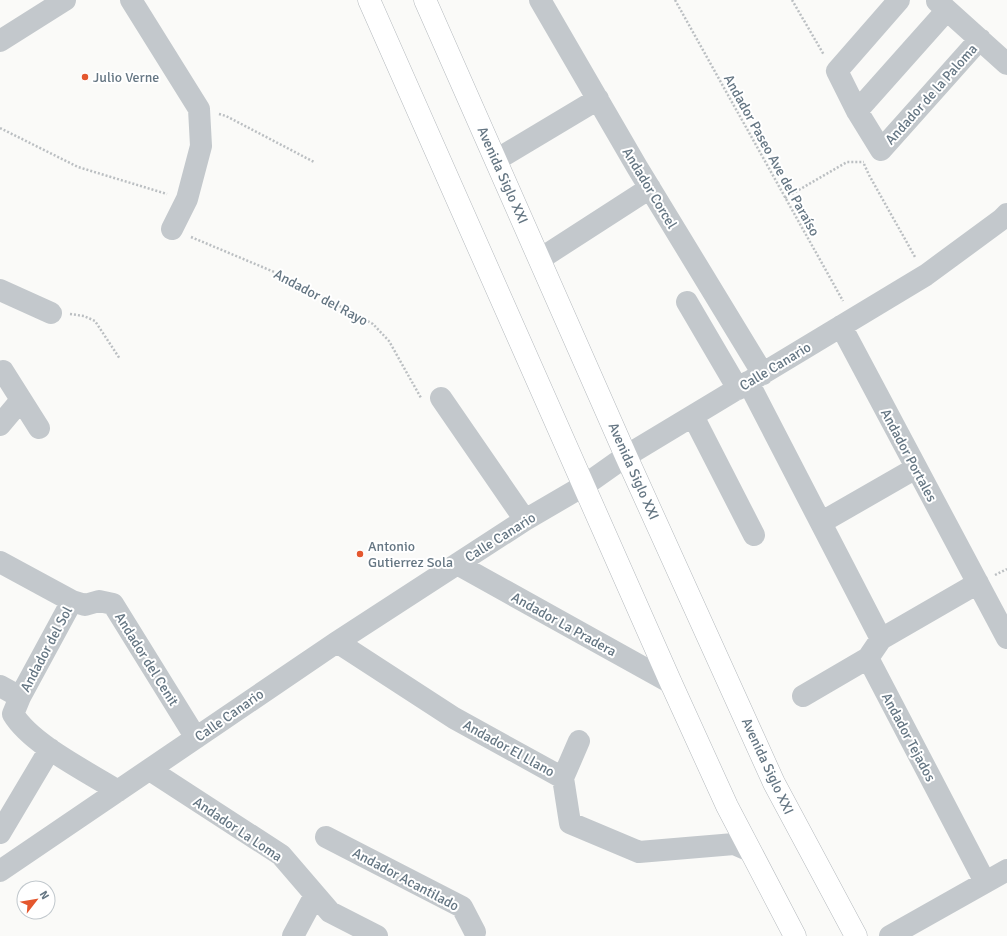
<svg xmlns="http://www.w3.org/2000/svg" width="1007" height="936" font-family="Signika,sans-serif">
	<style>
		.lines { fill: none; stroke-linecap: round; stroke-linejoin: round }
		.highway-casing { stroke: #b4b9bd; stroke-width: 23 }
		.path { stroke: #bbbfc2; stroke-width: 2.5; stroke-dasharray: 2 2; stroke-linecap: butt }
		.minor { stroke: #c3c8cc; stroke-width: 22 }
		.highway { stroke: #fff; stroke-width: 22 }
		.poi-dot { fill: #e4572e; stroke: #fff; stroke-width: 1.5 }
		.labels { text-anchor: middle; stroke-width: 4; stroke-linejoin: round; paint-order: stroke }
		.poi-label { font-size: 14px; fill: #657683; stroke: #fff; text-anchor: start }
		.street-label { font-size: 14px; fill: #657683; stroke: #fff }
	</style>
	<rect width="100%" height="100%" fill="#fafaf8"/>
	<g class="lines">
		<defs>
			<path id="highway" d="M369,0L671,683L727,806L795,936
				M425,0L626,456L774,783L856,936"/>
		</defs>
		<use href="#highway" class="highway-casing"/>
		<path class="path" d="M675,0L843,301
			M792,0L824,55
			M219,114L226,116L314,162
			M0,128L78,167L167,194
			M864,164L869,175L915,257
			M785,198L847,162H864
			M191,237L279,274L373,324L389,341L421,398
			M70,314L84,316L95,321L120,359
			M995,575L1007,569"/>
		<path class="minor" d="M131,0L199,109L201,146L187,199L172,229
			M540,0L637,167L763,374
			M899,0L837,71L857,111L881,150L980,39
			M937,1L1007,64
			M0,41L65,0
			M857,111L947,10
			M496,160L598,99
			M540,259L650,188
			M0,290L51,313
			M687,302L738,389
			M841,326L1007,638
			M3,371L39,428
			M748,382L881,639
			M441,398L525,520
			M693,416L754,535
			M0,425L21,400
			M822,522L916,468
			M0,562L72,601L85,605L99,601L113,604L196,738
			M457,564L671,683
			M72,601L20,697L13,714C31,744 86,771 118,791
			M337,642L454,718L563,778
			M868,658L985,882
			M0,686L20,697
			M803,696L868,658L881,639L978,583
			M579,741L563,778L570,823L639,852L734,844L750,851
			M150,770L281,855L330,912L377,936
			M0,833L50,749
			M326,837L462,907L475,932
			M0,871L337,642L525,520L585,485L626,456L926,275L1002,219L1007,214
			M293,936L315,895
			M890,936L1007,870"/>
		<use href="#highway" class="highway"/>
	</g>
	<g class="poi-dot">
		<circle cx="85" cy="77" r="4"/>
		<circle cx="360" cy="554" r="4"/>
	</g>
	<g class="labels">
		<g class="poi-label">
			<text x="93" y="82">Julio Verne</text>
			<text x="368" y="551">Antonio<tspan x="368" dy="16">Gutierrez Sola</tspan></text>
		</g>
		<g class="street-label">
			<text transform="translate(931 94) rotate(-48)" y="5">Andador de la Paloma</text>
			<text transform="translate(772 155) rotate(61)" y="5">Andador Paseo Ave del Paraíso</text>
			<text transform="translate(503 175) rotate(66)" y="5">Avenida Siglo XXI</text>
			<text transform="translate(650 188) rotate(59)" y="5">Andador Corcel</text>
			<text transform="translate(321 297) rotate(28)" y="5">Andador del Rayo</text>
			<text transform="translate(775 366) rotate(-31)" y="5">Calle Canario</text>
			<text transform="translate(909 455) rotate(62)" y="5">Andador Portales</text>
			<text transform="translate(634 471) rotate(66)" y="5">Avenida Siglo XXI</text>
			<text transform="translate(500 537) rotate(-32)" y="5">Calle Canario</text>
			<text transform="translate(564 624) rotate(29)" y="5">Andador La Pradera</text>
			<text transform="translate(46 649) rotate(-62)" y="5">Andador del Sol</text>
			<text transform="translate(147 659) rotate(58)" y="5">Andador del Cenit</text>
			<text transform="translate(229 715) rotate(-35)" y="5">Calle Canario</text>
			<text transform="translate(909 737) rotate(62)" y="5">Andador Tejados</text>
			<text transform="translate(509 748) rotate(29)" y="5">Andador El Llano</text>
			<text transform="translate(768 766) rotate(65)" y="5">Avenida Siglo XXI</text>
			<text transform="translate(238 829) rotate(34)" y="5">Andador La Loma</text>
			<text transform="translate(406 879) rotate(28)" y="5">Andador Acantilado</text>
		</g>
	</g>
	<g transform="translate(36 900) rotate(59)"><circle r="19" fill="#ffffff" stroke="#c1c8cd"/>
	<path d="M0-3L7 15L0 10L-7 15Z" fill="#e4572e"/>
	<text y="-6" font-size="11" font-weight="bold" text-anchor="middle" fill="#657683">N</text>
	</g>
</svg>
